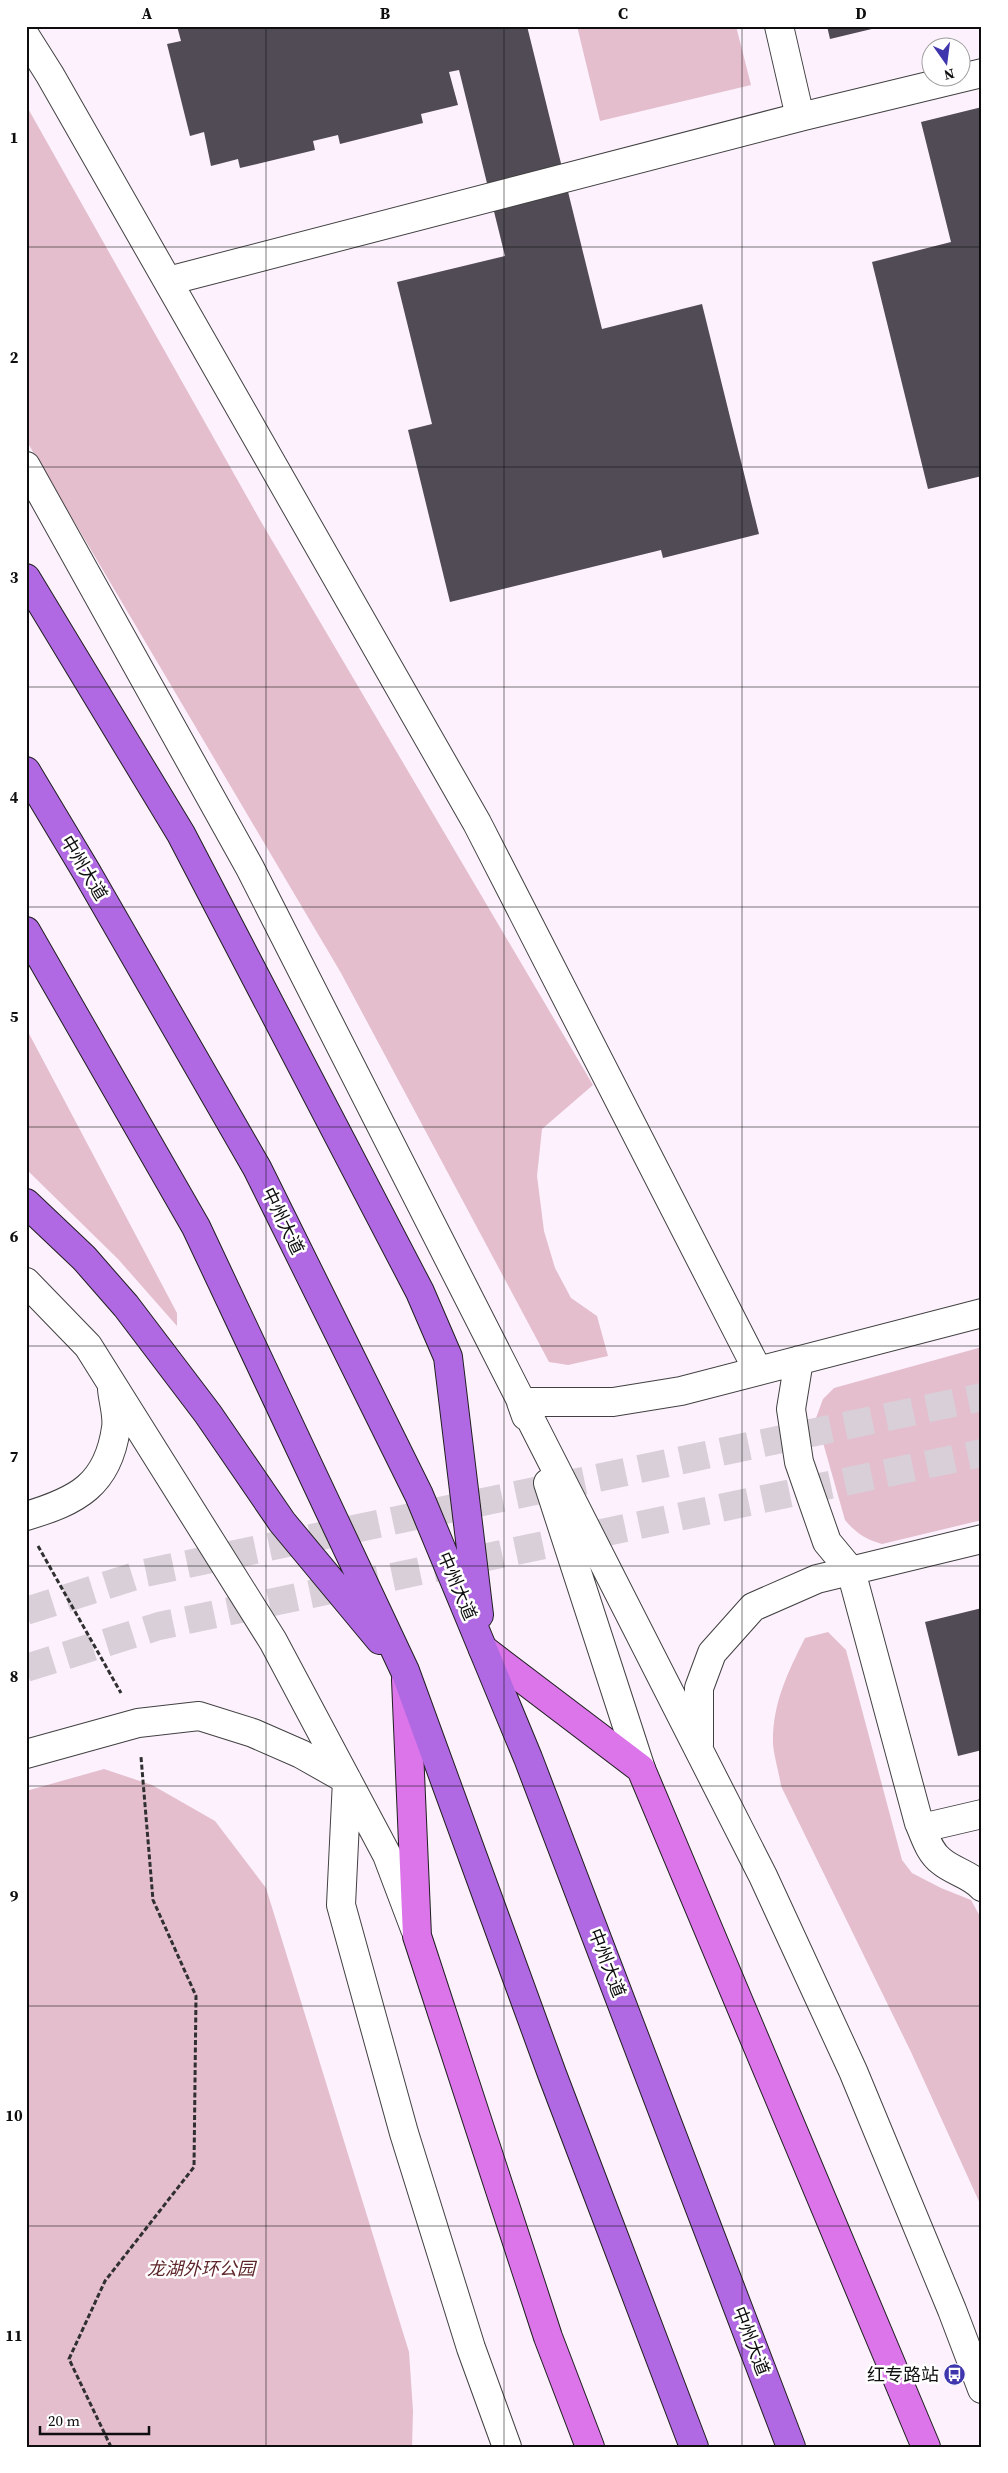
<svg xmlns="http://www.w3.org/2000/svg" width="1008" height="2473" font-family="'Source Serif 4','Noto Sans SC',serif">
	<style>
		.green { fill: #e4becd }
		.building { fill: #514b55 }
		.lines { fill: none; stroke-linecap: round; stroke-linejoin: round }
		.minor-tunnel { stroke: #d8cfd9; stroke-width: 28; stroke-dasharray: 28 14; stroke-linecap: butt }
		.minor-casing { stroke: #414141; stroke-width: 30 }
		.major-casing { stroke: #1f1f1f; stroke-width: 30 }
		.highway-casing { stroke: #1f1f1f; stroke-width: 30 }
		.path { stroke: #303030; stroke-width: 3; stroke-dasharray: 5 2.5; stroke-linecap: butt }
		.minor { stroke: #fff; stroke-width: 28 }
		.major { stroke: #db75e9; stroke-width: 28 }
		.highway { stroke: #b068e3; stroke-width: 28 }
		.grid { fill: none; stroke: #0e0e0e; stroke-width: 1; stroke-opacity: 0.55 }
		.labels { text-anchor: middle; stroke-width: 5; stroke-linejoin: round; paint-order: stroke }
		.street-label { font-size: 18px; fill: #0e0e0e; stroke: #fff }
		.park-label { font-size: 18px; font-style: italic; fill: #5e262a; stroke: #fff }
		.poi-label { font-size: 18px; fill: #0e0e0e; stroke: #fff; text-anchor: end }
		.neatline { fill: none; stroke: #0e0e0e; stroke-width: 2 }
		.grid-label { font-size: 16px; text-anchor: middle; font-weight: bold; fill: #0e0e0e }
	</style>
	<rect width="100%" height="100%" fill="#fcf1fd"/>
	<path class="green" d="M577,26H736L751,85L600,121Z
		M26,105L260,520L593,1085L542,1129L537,1176L544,1231L555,1268L571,1298L597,1316L608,1356L568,1365L549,1362L341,973L26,440Z
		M26,1028L177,1313V1326L118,1259L26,1169Z
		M982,1347V1520L882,1544C865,1539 856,1533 845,1520L816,1418L823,1399L834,1388Z
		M828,1632L846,1650L902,1860L912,1873L941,1888L971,1900L982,1920V2208L911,2052L781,1786C779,1772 774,1757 773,1744C772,1704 788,1672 805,1638Z
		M104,1769L152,1785L215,1821L266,1888L409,2352L413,2411L412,2447H26V1791Z"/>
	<path class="building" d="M177,26H527L602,329L702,304L759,534L663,558L661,550L450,602L408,430L432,424L397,282L505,256L459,70L449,72L458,105L421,114L423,123L340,144L338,135L313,141L315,150L240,168L238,159L211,166L204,132L190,136L167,44L181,41Z
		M827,26H880V27L830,39Z
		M982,107V476L928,489L872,262L951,242L921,122Z
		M982,1608V1750L958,1756L925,1622Z"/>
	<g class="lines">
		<path class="minor-tunnel" d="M26,1611L145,1573L982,1397
			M26,1668L159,1626L982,1453"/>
		<defs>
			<path id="minor" d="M779,26L800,117L982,73
				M26,37L50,75L477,823L758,1371
				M168,281L800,117
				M26,466L250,868L763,1876L853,2071L952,2310L982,2389
				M26,1282L88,1346L273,1641L387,1855L415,1929
				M799,1360L791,1409L799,1462L827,1542L851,1571L919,1823C925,1836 929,1852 941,1861C954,1872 970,1874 982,1887
				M526,1416L521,1402H613L681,1391L982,1313
				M548,1483L641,1769
				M26,1516C77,1501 108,1485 116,1428C118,1416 113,1401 112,1389
				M699,1745V1688L712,1653L753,1607L817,1579L982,1539
				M26,1754L138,1723L199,1716L253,1733L301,1754L347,1780L341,1905L404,2133L471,2348L507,2447
				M922,1828L982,1814"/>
			<path id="major" d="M483,1649L641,1769L926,2447
				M406,1680L417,1936L548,2337L590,2447"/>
			<path id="highway" d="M26,578L181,834L420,1292L448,1357L479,1615
				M26,771L86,871L257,1168L419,1495L528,1758L791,2447
				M26,931L196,1227L405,1671L552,2074L694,2447
				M26,1203L84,1258L126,1306L208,1414L282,1522L380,1640"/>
		</defs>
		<use href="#minor" class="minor-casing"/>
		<use href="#major" class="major-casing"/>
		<use href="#highway" class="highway-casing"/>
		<path class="path" d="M38,1546L121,1693
			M111,2447L69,2359L105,2281L194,2167L196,1996L153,1900L141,1757"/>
		<use href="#minor" class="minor"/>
		<use href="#major" class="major"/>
		<use href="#highway" class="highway"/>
	</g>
	<path class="grid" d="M266,26V2447M504,26V2447M742,26V2447M26,247H982M26,467H982M26,687H982M26,907H982M26,1127H982M26,1346H982M26,1566H982M26,1786H982M26,2006H982M26,2226H982"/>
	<defs>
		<symbol id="bus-disc" viewBox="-11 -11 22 22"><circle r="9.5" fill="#3f36ae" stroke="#fff"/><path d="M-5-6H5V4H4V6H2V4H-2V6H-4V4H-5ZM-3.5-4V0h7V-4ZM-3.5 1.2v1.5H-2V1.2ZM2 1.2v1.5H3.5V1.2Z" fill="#fff"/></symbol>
	</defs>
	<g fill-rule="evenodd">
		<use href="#bus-disc" x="942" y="2362" width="25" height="25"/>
	</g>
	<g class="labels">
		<g class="street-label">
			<text transform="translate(84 868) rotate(59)" y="6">中州大道</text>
			<text transform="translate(283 1221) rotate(64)" y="6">中州大道</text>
			<text transform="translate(457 1586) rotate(67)" y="6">中州大道</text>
			<text transform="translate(607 1963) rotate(69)" y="6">中州大道</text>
			<text transform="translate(751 2341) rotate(69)" y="6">中州大道</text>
		</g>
		<g class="park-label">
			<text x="201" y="2275">龙湖外环公园</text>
		</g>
		<g class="poi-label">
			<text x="939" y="2381">红专路站</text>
		</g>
	</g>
	<rect width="1008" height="2473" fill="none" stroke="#ffffff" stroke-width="55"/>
	<g transform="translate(946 62) rotate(166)"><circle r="24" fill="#ffffff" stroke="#9f9f9f"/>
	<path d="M0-4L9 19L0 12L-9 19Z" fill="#3f36ae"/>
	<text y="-8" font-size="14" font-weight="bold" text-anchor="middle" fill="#0e0e0e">N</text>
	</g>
	<path d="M40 2426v8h109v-8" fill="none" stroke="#0e0e0e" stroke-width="2.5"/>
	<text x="48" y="2426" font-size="15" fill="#0e0e0e" stroke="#ffffff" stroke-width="4" paint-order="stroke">20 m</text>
	<rect x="28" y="28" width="952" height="2418" class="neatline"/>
	<g class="grid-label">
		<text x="147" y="19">A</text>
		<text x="385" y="19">B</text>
		<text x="623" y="19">C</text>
		<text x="861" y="19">D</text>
		<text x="14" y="143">1</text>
		<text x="14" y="363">2</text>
		<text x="14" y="583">3</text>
		<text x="14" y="803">4</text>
		<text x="14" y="1022">5</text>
		<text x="14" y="1242">6</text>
		<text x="14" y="1462">7</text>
		<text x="14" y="1682">8</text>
		<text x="14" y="1902">9</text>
		<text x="14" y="2121">10</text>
		<text x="14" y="2341">11</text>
	</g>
</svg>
